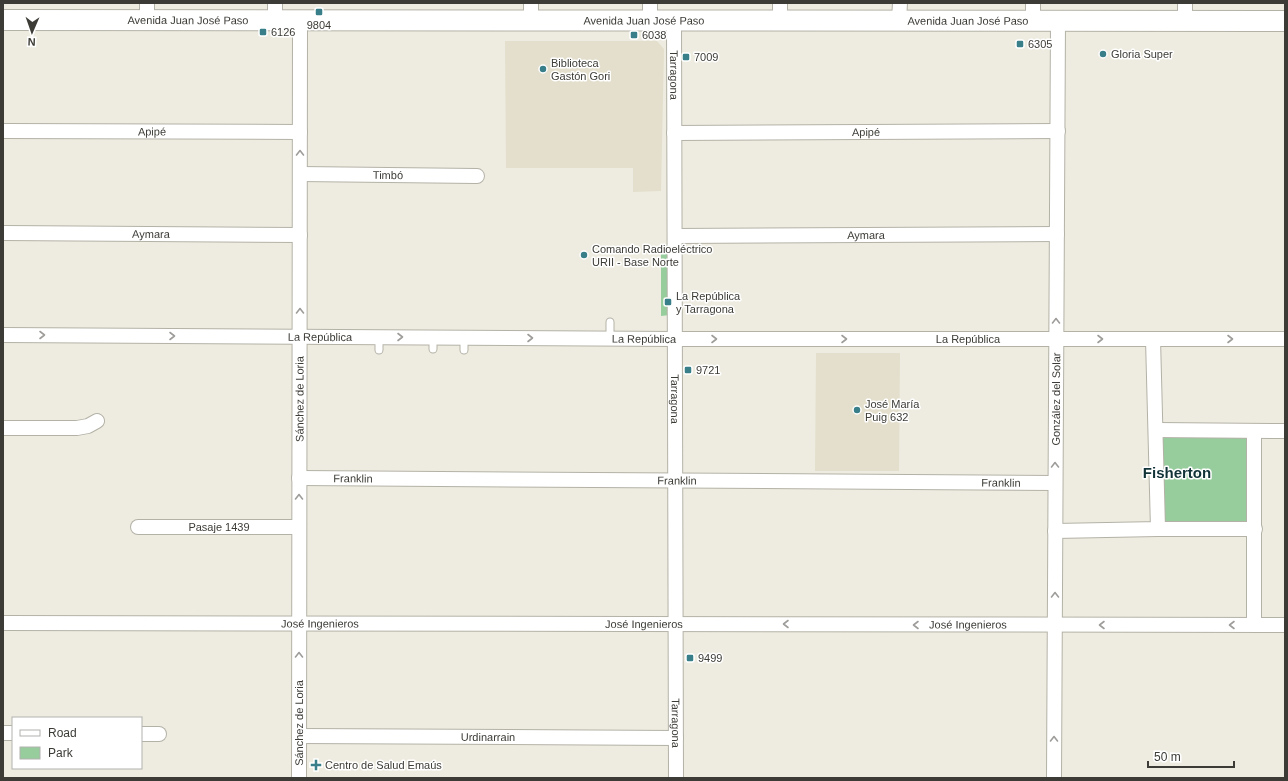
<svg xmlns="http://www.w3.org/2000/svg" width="1288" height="781" font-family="Helvetica,sans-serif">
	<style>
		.built { fill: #e3dfcc }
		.green { fill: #97cd9d }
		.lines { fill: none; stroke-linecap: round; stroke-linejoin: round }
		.service-casing { stroke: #b4b2a7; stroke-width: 9 }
		.minor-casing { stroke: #b4b2a7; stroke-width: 16 }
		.secondary-casing { stroke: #b4b2a7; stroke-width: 22 }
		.service { stroke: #fff; stroke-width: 7 }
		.minor { stroke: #fff; stroke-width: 14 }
		.secondary { stroke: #fff; stroke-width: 20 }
		.oneway { stroke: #9e9d9a }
		.poi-dot { fill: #397f8a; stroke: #fff; stroke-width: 1.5 }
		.labels { text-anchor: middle; stroke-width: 3; stroke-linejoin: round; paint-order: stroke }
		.street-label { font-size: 11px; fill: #3c3b36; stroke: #fff }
		.poi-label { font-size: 11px; fill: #3c3b36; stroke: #fff; text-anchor: start }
		.district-label { font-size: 15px; font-weight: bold; fill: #113338; stroke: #fff }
	</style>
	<rect width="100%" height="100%" fill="#eeece0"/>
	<path class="built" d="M505,41H657L664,49L661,191L633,192V168H506Z
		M816,353H900L899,471H815Z"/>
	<path class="green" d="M669,245L670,315L661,316V246Z
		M1167,434L1248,435L1249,524L1163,523L1162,438Z"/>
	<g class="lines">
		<defs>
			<path id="service" d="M610,322V339
				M379,337V350
				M433,338V349
				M464,338V350"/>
			<g id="minor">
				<path d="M147,3V20"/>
				<path d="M531,3V21"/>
				<path d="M275,20V3"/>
				<path id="s1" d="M674,20L676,778"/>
				<path d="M780,20V3"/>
				<path d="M899,20L900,3"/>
				<path d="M650,21V3"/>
				<path d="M1033,21V3"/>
				<path d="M1185,21V3"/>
				<path id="s2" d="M3,131L300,132"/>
				<path id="s3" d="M674,133L1058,131"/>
				<path id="s4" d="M300,174L477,176"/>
				<path id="s5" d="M3,233L300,235"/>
				<path id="s6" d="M675,236L1057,234"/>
				<path id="s7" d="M3,335L675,339H1285"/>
				<path d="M3,428H77L88,426L97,421"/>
				<path d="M1156,430L1285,431"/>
				<path id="s8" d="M299,478L1055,483"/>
				<path id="s9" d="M138,527H299"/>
				<path d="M1158,529H1255"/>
				<path d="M1055,531L1158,529L1153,339"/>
				<path id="s10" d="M3,623L1285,625"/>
				<path d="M1254,625V431"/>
				<path d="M3,733H13"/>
				<path d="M141,734H159"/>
				<path id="s11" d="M299,736L676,738"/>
				<path id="s12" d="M299,778L300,21"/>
				<path id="s13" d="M1054,778L1058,21"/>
			</g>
			<g id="secondary">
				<path id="s14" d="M3,20L1285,21"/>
			</g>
		</defs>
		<use href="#service" class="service-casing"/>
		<use href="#minor" class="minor-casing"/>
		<use href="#secondary" class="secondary-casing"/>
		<use href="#service" class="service"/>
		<use href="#minor" class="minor"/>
		<use href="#secondary" class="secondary"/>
	</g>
	<defs><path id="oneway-chevron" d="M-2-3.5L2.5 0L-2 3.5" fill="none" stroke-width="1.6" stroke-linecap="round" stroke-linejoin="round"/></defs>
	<g class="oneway">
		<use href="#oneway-chevron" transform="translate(300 153) rotate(-90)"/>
		<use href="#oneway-chevron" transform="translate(300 311) rotate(-90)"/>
		<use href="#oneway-chevron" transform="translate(1056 321) rotate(-90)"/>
		<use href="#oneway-chevron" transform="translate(42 335)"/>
		<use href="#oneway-chevron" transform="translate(172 336)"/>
		<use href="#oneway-chevron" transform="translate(400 337)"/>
		<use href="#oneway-chevron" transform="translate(530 338)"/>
		<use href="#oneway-chevron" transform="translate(714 339)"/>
		<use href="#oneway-chevron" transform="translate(844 339)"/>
		<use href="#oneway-chevron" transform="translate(1100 339)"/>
		<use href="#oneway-chevron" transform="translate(1230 339)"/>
		<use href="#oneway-chevron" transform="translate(1055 465) rotate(-90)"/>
		<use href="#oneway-chevron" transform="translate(299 497) rotate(-90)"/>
		<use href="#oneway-chevron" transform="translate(1055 595) rotate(-90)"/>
		<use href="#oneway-chevron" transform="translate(786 624) rotate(-180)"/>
		<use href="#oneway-chevron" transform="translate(916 625) rotate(-180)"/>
		<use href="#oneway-chevron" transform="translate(1102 625) rotate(-180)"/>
		<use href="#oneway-chevron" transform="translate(1232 625) rotate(-180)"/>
		<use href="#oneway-chevron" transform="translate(299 655) rotate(-90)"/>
		<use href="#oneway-chevron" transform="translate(1054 739) rotate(-90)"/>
	</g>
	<g class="poi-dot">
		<rect x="315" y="8" width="8" height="8" rx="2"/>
		<rect x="259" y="28" width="8" height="8" rx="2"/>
		<rect x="630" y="31" width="8" height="8" rx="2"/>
		<rect x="1016" y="40" width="8" height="8" rx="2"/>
		<circle cx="1103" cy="54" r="4"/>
		<rect x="682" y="53" width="8" height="8" rx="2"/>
		<circle cx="543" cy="69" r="4"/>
		<circle cx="584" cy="255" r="4"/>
		<rect x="664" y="298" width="8" height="8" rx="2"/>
		<rect x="684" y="366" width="8" height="8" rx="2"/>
		<circle cx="857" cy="410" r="4"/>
		<rect x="686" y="654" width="8" height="8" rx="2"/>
		<path d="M314 759h4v4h4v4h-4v4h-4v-4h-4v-4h4z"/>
	</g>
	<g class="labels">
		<g class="street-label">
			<text dy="4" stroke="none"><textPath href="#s14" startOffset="185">Avenida Juan José Paso</textPath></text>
			<text dy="4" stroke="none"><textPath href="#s14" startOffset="641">Avenida Juan José Paso</textPath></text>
			<text dy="4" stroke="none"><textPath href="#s14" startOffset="965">Avenida Juan José Paso</textPath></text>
			<text dy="4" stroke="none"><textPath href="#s1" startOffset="55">Tarragona</textPath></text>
			<text dy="4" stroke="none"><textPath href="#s2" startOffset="149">Apipé</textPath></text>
			<text dy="4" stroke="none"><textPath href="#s3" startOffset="192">Apipé</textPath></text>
			<text dy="4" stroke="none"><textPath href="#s4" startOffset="88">Timbó</textPath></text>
			<text dy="4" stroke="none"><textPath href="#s5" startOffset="148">Aymara</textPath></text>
			<text dy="4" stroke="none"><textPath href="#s6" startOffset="191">Aymara</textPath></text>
			<text dy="4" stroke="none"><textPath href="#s7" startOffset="317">La República</textPath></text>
			<text dy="4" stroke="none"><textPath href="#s7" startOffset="641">La República</textPath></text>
			<text dy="4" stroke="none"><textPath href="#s7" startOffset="965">La República</textPath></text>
			<text dy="4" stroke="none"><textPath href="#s12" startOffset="379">Sánchez de Loria</textPath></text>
			<text dy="4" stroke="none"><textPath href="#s1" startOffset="379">Tarragona</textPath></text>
			<text dy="4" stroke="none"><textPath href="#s13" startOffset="379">González del Solar</textPath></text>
			<text dy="4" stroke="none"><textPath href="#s8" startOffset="54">Franklin</textPath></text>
			<text dy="4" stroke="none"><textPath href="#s8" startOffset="378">Franklin</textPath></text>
			<text dy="4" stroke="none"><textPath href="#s8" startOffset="702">Franklin</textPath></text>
			<text dy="4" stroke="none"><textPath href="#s9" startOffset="81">Pasaje 1439</textPath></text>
			<text dy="4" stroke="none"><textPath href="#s10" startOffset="317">José Ingenieros</textPath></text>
			<text dy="4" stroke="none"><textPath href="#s10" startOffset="641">José Ingenieros</textPath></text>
			<text dy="4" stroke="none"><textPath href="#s10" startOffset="965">José Ingenieros</textPath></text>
			<text dy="4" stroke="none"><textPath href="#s12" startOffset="55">Sánchez de Loria</textPath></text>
			<text dy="4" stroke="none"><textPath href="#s1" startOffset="703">Tarragona</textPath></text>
			<text dy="4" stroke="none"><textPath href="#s11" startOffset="189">Urdinarrain</textPath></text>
		</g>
		<g class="poi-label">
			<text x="319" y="29" text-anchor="middle">9804</text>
			<text x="271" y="36">6126</text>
			<text x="642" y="39">6038</text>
			<text x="1028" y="48">6305</text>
			<text x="1111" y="58">Gloria Super</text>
			<text x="694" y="61">7009</text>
			<text x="551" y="67">Biblioteca<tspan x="551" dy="13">Gastón Gori</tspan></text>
			<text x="592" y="253">Comando Radioeléctrico<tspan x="592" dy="13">URII - Base Norte</tspan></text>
			<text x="676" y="300">La República<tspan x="676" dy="13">y Tarragona</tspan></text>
			<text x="696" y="374">9721</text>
			<text x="865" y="408">José María<tspan x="865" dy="13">Puig 632</tspan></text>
			<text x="698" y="662">9499</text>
			<text x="325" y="769">Centro de Salud Emaús</text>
		</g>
		<g class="district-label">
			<text x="1177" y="478">Fisherton</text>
		</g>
	</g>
	<rect width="1288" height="781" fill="none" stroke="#3c3b36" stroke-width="8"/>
	<rect x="12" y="717" width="130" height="52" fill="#ffffff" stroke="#b1b1af"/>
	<rect x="20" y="730" width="20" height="6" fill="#ffffff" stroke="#b1b1af"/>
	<text x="48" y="737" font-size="12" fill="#3c3b36">Road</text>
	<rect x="20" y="747" width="20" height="12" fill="#97cd9d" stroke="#b1b1af"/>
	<text x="48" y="757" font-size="12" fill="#3c3b36">Park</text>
	<g transform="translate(32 32) rotate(182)" stroke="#ffffff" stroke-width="3" paint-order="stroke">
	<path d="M0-3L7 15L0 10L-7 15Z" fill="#3c3b36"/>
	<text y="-6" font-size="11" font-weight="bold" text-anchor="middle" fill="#3c3b36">N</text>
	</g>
	<path d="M1148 761v6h86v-6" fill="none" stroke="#3c3b36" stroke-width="2"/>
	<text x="1154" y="761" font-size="12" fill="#3c3b36" stroke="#ffffff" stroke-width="3" paint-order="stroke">50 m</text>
</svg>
